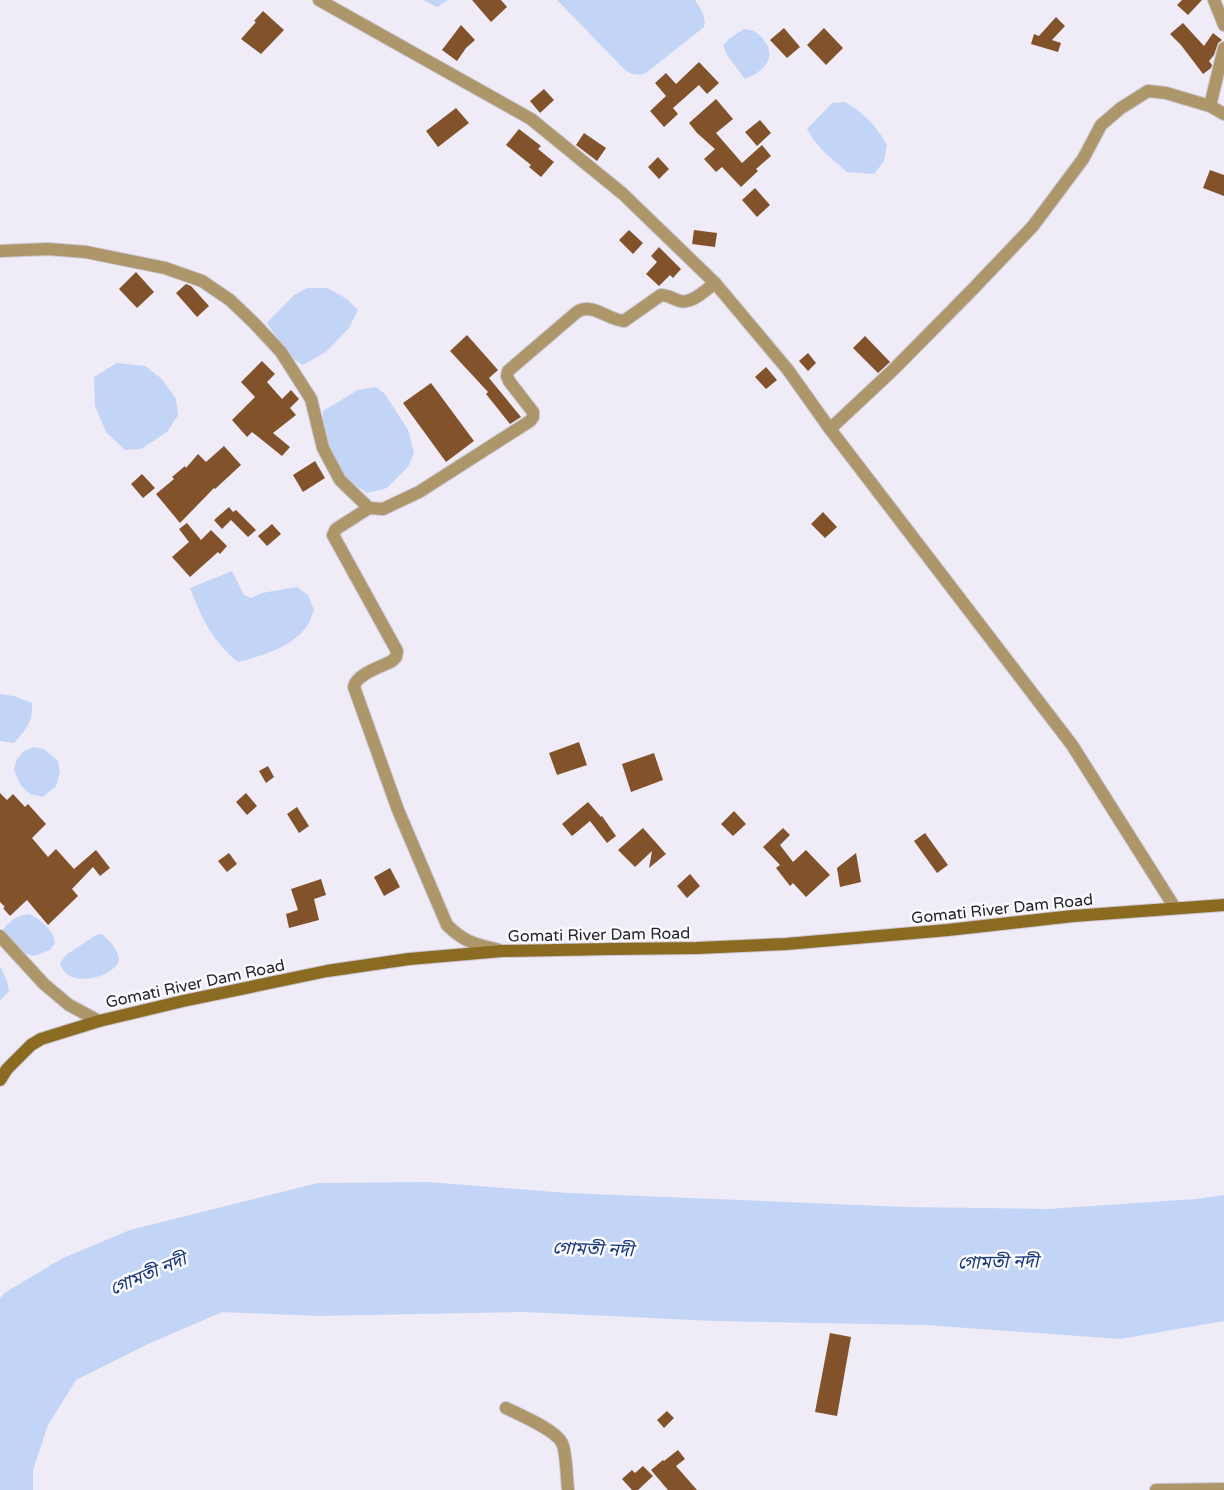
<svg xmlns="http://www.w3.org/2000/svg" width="1224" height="1490" font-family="'Varela Round','Noto Sans Bengali',sans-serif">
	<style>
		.water { fill: #c3d5f7 }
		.building { fill: #82532a }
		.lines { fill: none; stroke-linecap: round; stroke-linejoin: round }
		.minor-casing { stroke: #cbc7d2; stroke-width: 14 }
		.tertiary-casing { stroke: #cbc7d2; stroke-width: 14 }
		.secondary-casing { stroke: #cbc7d2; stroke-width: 14 }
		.minor { stroke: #ac966a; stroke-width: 12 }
		.tertiary { stroke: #ac966a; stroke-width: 12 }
		.secondary { stroke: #8b6b21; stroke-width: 12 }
		.labels { text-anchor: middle; stroke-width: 5; stroke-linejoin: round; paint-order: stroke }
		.street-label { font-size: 16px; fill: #252428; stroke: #fbfaff }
		.water-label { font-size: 18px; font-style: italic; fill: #183776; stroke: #fbfaff }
	</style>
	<rect width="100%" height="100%" fill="#efebf7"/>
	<path class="water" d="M423,0H448L437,7Z
		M557,0H695C700,9 707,16 704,27L646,73C638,76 633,75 625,70Z
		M744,29C753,30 759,33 764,40C778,59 762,72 745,79L727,55L723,45L730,38Z
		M845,102C863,112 877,127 887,145L884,161L874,174L847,172L825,153L813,139L807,129L832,103Z
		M307,288H327L347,299L358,310L349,328L327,351L303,365L289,356L267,323L294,295Z
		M117,363L145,366L162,379L176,399L178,415L167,432L141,449L125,450L106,432L95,406L94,377Z
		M376,387L385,394L408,430L414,453L408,467L387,488L367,493L348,480L333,465L323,439V411L358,390Z
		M232,571L244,595L251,598L262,593L297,587L308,595L314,610C311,617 309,625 303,631C287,649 260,656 238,662C213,642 201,617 190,588Z
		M0,694L14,696L32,703C33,723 26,729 14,743L0,741Z
		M34,747L44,749L58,761L60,772L56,786L43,797L30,794L21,786L14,770L17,759L24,751Z
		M29,914C40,919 54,930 55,943L50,950L34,956L21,952L1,932C9,922 16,915 29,914Z
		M102,934C108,939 123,954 118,963C110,977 77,985 66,973C63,971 61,966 60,963L66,955L96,935Z
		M0,966L7,981L9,991L0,1001Z
		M428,1182L568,1193L906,1207L1048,1209L1196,1199L1224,1195V1321L1120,1339L925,1325L715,1321L524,1312L319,1316L222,1312L148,1344L76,1380L48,1425L33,1470V1490H0V1298L6,1292L63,1258L130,1230L318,1183Z"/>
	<path class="building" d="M472,0H501L507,7L491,22Z
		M1182,0H1202L1188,15L1177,5Z
		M263,11L284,30L261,54L241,39L256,22L254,21Z
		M1056,17L1065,26L1052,40L1061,43L1058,52L1031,44L1034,34L1039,36Z
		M1183,23L1204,46L1213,33L1222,40L1218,43L1214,55L1209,61L1212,65L1211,68L1203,74L1181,45L1170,34Z
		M461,25L475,40L466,48L457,61L442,50Z
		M784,28L800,47L787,58L770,40Z
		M824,28L843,48L826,65L807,45Z
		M699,62L719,83L707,94L699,85L673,108L678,114L664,127L650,111L666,96L655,83L666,73L676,84Z
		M544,89L554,100L540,113L530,101Z
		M716,99L733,119L716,133L742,163L762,145L771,156L756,169L758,171L741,187L722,167L716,172L704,159L715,149L697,133L689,123Z
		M456,108L469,123L438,147L426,131Z
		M760,120L771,133L757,146L745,132Z
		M519,129L541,146L538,149L554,162L541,177L529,167L531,165L506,145Z
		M584,133L606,148L597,161L576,145Z
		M658,157L669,169L659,179L648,167Z
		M1210,170L1224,175V196L1203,188Z
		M755,188L770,205L757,217L742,200Z
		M629,230L643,243L633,254L619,240Z
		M694,230L717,233L715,247L692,244Z
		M659,247L681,269L673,278L670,275L659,286L646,274L657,262L651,256Z
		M136,272L154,292L137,308L119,289Z
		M186,284L191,286L209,306L197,317L176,293Z
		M467,335L498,370L489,378L521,417L510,424L486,394L488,392L450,351Z
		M865,336L890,362L878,373L853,348Z
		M808,353L816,363L808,371L799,361Z
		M262,361L275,374L267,382L282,399L291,390L299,399L290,408L296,415L273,433L290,447L282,456L252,432L247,437L232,420L255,397L241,382Z
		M766,367L777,380L766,389L755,377Z
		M431,383L474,441L446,462L403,403Z
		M224,446L241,465L215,489L214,488L180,523L156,494L174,479L172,477L185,466L186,468L198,454L206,462Z
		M315,461L325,478L303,492L293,475Z
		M142,474L155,488L143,498L131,484Z
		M229,507L233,512L236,510L256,530L248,537L231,520L222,529L214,520Z
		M823,512L837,527L825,538L811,524Z
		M187,523L201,540L211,530L227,546L220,554L218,552L190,577L172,557L189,542L179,529Z
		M272,524L281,534L267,546L258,536Z
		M579,742L587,765L557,775L549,753Z
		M654,753L663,780L631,792L622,764Z
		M268,766L274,777L266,783L259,771Z
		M0,793L7,800L13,794L25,807L28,804L46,824L32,838L48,857L56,849L74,869L96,850L110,868L100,876L93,867L72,889L78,896L48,925L27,900L10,916L3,908L5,907L0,902Z
		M246,793L257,806L247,815L236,802Z
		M588,802L601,817L602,816L616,836L607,843L590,821L572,836L562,824Z
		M297,807L309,826L299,833L287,814Z
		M734,811L746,824L733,836L721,824Z
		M643,828L666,854L649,868L652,851L635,867L618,850Z
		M783,828L790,835L780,845L793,862L806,850L830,875L806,897L793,883L790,886L776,868L780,865L763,847Z
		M925,833L948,865L937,873L914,841Z
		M229,853L237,864L227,872L218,861Z
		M856,853L861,882L840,887L837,868Z
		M390,868L400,887L384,896L374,877Z
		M690,874L700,886L687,898L677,886Z
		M321,879L326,895L314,899L319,920L289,928L286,914L298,910L291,889Z
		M830,1333L851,1337L837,1416L815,1412Z
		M667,1411L674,1418L664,1428L657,1420Z
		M678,1450L685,1459L676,1466L697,1490H668L651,1470L663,1460L664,1461Z
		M643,1466L653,1476L638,1490H632L622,1479L632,1470L635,1473Z"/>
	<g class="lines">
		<defs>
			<path id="minor" d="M1214,0L1224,25
				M1210,106L1224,48
				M0,251L48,249L86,252L165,268L202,281L230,300L255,324L281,352L311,399L323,448L340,480L369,508L383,509L419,492L530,421L533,417V412L509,381L507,376L508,371L577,312C592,302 608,320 624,321L661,295C668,295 673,299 680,301C692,304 706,290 715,283
				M830,429L893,370L973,289L1033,226L1083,159L1101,125L1121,108L1148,91L1166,93L1210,106L1224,114
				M369,508L336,529L333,535L397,651L396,657L392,661C381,667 356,674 354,687L398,810L447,925C465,943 476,944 499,950
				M0,936L44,984L69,1005L99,1021
				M506,1408C520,1415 556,1430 562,1443C566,1450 567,1480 568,1490"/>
			<path id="tertiary" d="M319,0L531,119L623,194L715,283L788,370L830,429L1072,745L1175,908
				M1156,1490L1224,1489"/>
			<path id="secondary" d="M0,1080L7,1069L31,1045L41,1039L99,1021L183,1001L327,971L409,959L502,951L610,949L697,948L786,944L948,930L1073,916L1224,905"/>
		</defs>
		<use href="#minor" class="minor-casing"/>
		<use href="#tertiary" class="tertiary-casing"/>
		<use href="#secondary" class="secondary-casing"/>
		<use href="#minor" class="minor"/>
		<use href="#tertiary" class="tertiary"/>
		<use href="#secondary" class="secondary"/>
	</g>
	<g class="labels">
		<g class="street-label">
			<text transform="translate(1002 908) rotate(-6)" y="6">Gomati River Dam Road</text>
			<text transform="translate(599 934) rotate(-1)" y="6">Gomati River Dam Road</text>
			<text transform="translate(195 983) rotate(-12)" y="6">Gomati River Dam Road</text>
		</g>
		<g class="water-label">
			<text transform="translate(593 1249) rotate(2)" y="6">গোমতী নদী</text>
			<text transform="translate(998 1262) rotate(-1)" y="6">গোমতী নদী</text>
			<text transform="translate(148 1274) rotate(-23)" y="6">গোমতী নদী</text>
		</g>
	</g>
</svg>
